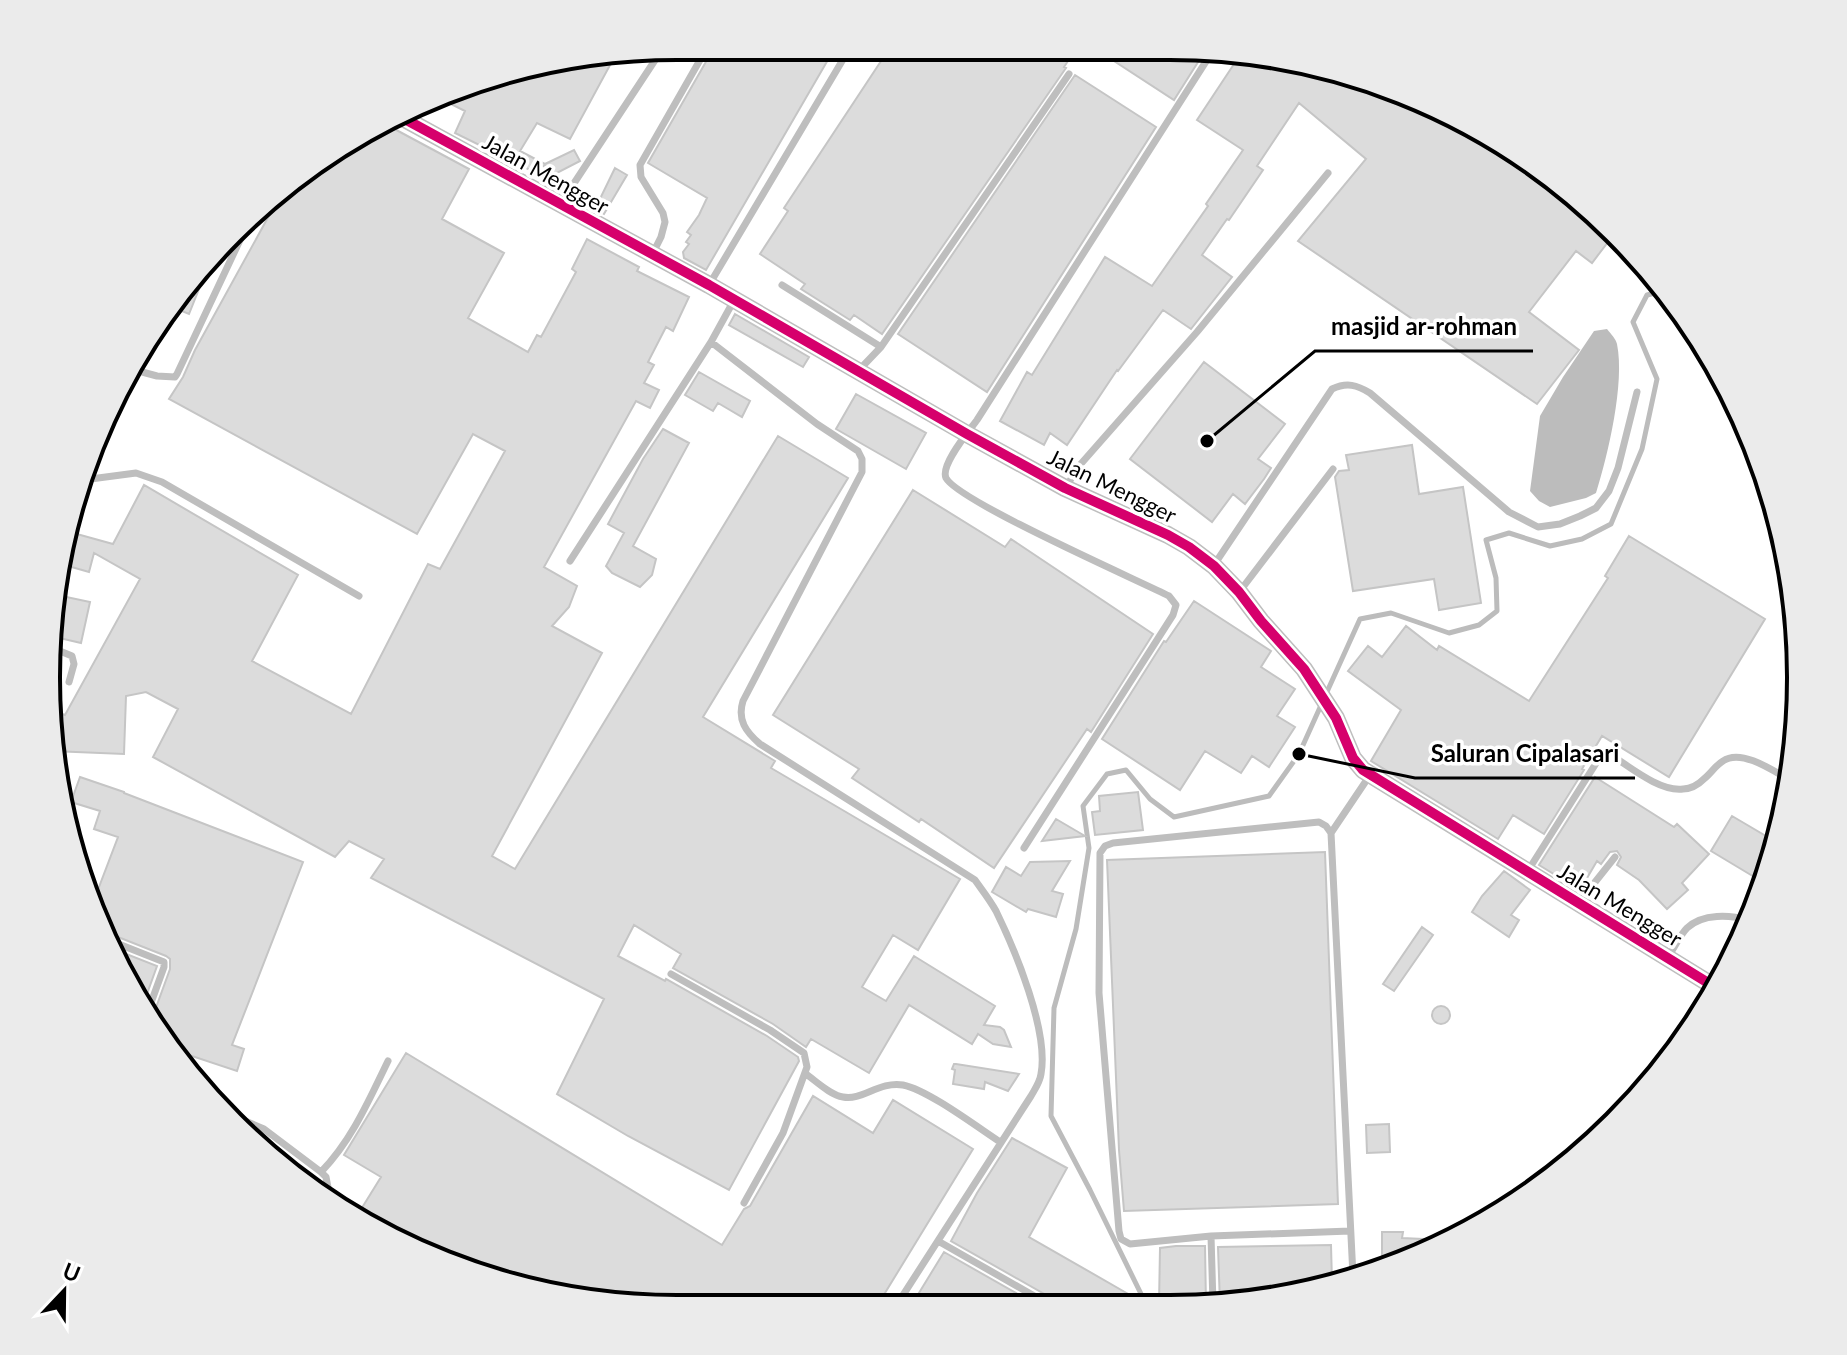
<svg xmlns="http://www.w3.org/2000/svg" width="1847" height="1355" font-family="Lato,sans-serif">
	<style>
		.water { fill: #bcbcbc }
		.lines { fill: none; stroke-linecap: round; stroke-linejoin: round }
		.stream { stroke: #bcbcbc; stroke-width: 5 }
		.building { fill: #dcdcdc; stroke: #c5c5c5; stroke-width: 2 }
		.service { stroke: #bebebe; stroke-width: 7 }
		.tertiary { stroke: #bebebe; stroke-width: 18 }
		.cycleway-casing { stroke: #fff; stroke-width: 15 }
		.cycleway { stroke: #d6006c; stroke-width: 10 }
		.labels { text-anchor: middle; stroke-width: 7; stroke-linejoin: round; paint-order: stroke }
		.street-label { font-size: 22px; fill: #000; stroke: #fff }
		.rim { fill: none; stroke: #000; stroke-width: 4 }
		.leader { fill: none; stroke: #000; stroke-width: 3 }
		.callout-dot { fill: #000; stroke: #fff; stroke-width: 3 }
		.callout-label { font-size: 24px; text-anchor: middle; font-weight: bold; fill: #000; stroke: #fff; stroke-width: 7; stroke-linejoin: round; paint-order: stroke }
	</style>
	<rect width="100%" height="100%" fill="#fff"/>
	<path class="water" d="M1607,329C1611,334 1616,339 1617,344C1625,383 1608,455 1596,493L1586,498L1550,507L1539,501L1530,491L1540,416L1563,377L1594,331Z"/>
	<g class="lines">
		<path class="stream" d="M1326,694L1360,619L1391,613L1449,633L1479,625L1497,611L1496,578L1486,540L1509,533L1550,546L1582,539L1611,524L1642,449L1657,379L1633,322L1647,295L1667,290
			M1146,1304L1090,1190L1051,1116L1054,1008L1076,929L1089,848L1083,806L1107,774L1126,770L1150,799L1174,817L1269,796L1299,754L1322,703"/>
	</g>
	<path class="building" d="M715,46H836L706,270L684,258L683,252L689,244L686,242L691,235L687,232L699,215L707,198L648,163Z
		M891,46H1078L1064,67L1066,68L882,334L854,315L850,320L801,289L805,284L760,254L788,211L784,208Z
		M1091,46H1170L1205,51L1174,100Z
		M616,54L570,139L537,123L520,151L545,164L540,175L455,133L465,111L443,100L514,68Z
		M1240,55L1332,67L1520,152L1611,238L1592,263L1576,251L1529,312L1579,350L1537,404L1298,241L1366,159L1299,103L1257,166L1263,170L1229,220L1227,219L1202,255L1232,277L1191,329L1163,310L1118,371L1117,370L1067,445L1050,433L1044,445L1000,421L1027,372L1032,375L1105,257L1152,286L1208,206L1206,204L1243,150L1197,120Z
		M1075,75L1156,127L987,392L898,334Z
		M387,125L469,169L442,219L504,253L468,318L528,352L537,335L541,337L576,272L572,269L587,239L639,267L637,271L689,297L673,331L666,327L648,362L654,365L644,383L659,390L650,408L636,401L544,567L577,586L569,607L552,626L602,653L492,856L515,869L778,436L848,478L703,717L775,761L771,768L960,879L918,950L893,935L862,987L886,1001L914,956L995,1006L984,1025L1000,1027L1004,1030L1011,1047L993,1044L978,1034L972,1044L909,1005L869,1073L811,1039L806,1047L773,1024L673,968L681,954L634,925L618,956L665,981L666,979L767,1036L798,1057L799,1061L729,1190L628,1136L557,1094L604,999L371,878L384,859L349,841L335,857L153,757L178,709L146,692L126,696L124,754L52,751L53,711L65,715L140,579L94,553L89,572L61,564L67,538L64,537L66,531L113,544L144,485L298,575L252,661L351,714L428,564L440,569L505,451L473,434L417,534L169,399L183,377L195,350L282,192L327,152Z
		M574,150L580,161L553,175L545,164Z
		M615,168L627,175L604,214L595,209Z
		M202,261L209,264L189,314L172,307Z
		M735,314L809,357L803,367L729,325Z
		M1204,362L1285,424L1258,459L1271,468L1264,479L1245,504L1233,494L1212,522L1130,459Z
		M699,372L750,401L742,417L718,403L713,411L685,395Z
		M856,394L926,433L906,469L836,429Z
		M663,429L689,443L633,546L656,559L652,575L640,587L612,573L606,566L624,533L608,524L643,459Z
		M1412,445L1419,494L1463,487L1481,603L1439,610L1434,579L1353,591L1335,477L1339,471L1349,470L1346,455Z
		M913,490L1005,547L1011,539L1153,634L1091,732L1087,729L994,868L921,819L919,822L852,778L859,769L773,715Z
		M1629,536L1765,619L1669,777L1602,736L1582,769L1584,770L1544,834L1513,815L1498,839L1371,761L1401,710L1348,671L1368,646L1382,657L1406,626L1437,650L1439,646L1529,701L1608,578L1605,576Z
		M57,595L90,602L81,643L55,637Z
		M1194,601L1271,651L1261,667L1295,689L1277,716L1295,727L1269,767L1252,756L1241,773L1205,751L1180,790L1102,739L1164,641L1166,642Z
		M80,777L124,792V793L303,862L232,1045L244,1049L237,1071L186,1054L183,1069L177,1062L151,1017L154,1013L170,969V959L166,956L108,933L102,934L94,920L91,908L118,837L94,829L100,811L71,802Z
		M1595,777L1674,827L1677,824L1709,854L1682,883L1688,890L1667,909L1639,880L1617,865L1621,857L1617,851L1610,852L1601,864L1597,861L1580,890L1539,865Z
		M1138,792L1143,830L1095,835L1092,812L1100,811L1099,796Z
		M1732,816L1776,842L1766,884L1711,851Z
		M1056,819L1085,836L1042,841Z
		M1325,852L1338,1204L1124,1211L1119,1150L1107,860Z
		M1070,861L1052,891L1063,894L1056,917L1028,909L1026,912L992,892L1006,867L1021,876L1030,862Z
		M1504,871L1530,890L1511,915L1519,920L1509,937L1472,912L1482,896Z
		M1422,927L1433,935L1394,991L1383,984Z
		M111,948L157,966L143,1005L142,1003Z
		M1432 1015a9 9 0 1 1 18 0a9 9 0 1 1-18 0Z
		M406,1053L722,1245L744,1209L750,1206L813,1096L873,1133L893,1100L973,1149L877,1306L636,1308L514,1287L362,1225L355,1219L381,1177L344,1155Z
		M954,1064H956L1019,1074L1008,1091L985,1082L984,1089L953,1084L955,1070L952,1069Z
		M1389,1124L1390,1152L1367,1153L1366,1125Z
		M1012,1138L1067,1168L1029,1237L1130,1295L1124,1304L1056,1305L1053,1299L951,1241L977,1193Z
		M1382,1232H1403L1402,1238L1447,1240L1416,1258H1382Z
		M1331,1245L1332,1282L1252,1304H1220L1218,1247Z
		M1176,1246H1205L1206,1304H1159L1160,1248Z
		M944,1252L1037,1305L911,1306Z"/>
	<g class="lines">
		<path class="service" d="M561,203L663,48
			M653,253L661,237L665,222L663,213L641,177L640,165L708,46
			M709,285L851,46
			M782,285L881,347
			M711,342L817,424L858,451L862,459V472L743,701C737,720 746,732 760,744L975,880C982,890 990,900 996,911C1015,950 1049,1031 1041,1074C1040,1082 1035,1089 1031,1096L896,1306
			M131,369L157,376L175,377L177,374L249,221
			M860,369L881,347L1069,74
			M83,480L136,473L162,482L359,596
			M1066,487L1079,466L1197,332L1328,173
			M570,561L711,342L733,302
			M1214,565L1332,389C1347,382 1357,385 1370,393L1509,512L1538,527L1560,524L1580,516L1596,508L1609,491L1618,468L1637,392
			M1240,591L1333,469
			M55,649L72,656L74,664L69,682
			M1331,833L1326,826L1319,822L1113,843L1105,846L1100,853L1099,993L1119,1231L1121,1239L1130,1244L1211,1236L1350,1231
			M1024,848L1173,615L1176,605L1169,596C1135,579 958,501 946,478C940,465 969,431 977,420L1212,52
			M1529,869L1600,757L1611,755C1630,767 1660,792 1683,789C1692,789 1699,784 1705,778C1711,773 1716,765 1723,761C1741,748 1774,771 1791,781
			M1580,901L1615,857
			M106,939L164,962V967L148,1011
			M1669,955C1675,947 1680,935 1687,928C1703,913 1730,915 1749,920
			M671,974L770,1030L804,1053L807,1067L783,1133L744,1203
			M806,1074C816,1081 830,1095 843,1097C862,1101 879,1081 903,1085C928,1090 977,1127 1000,1142
			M224,1112L264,1129L321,1172L326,1177L331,1203
			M321,1172C352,1140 369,1100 388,1061
			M1211,1236L1213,1304
			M938,1241L1050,1305
			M1353,1276L1331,833L1370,775"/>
		<path class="tertiary" d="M403,118L709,285L967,434L1065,488L1168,535L1189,547L1214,566L1239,592L1261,621L1304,669L1336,718L1353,758L1363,770L1718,989"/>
		<defs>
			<path id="cycleway" d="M403,118L709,285L967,434L1065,488L1168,535L1189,547L1214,566L1239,592L1261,621L1304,669L1336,718L1353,758L1363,770L1718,989"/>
		</defs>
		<use href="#cycleway" class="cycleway-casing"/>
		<use href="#cycleway" class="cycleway"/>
	</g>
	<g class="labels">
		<g class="street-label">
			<text transform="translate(546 174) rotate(29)" y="8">Jalan Mengger</text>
			<text transform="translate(1112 486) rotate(26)" y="8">Jalan Mengger</text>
			<text transform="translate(1620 905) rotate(31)" y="8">Jalan Mengger</text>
		</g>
	</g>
	<path d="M0 0H1847V1355H0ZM677 60H1170A617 617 0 0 1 1787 677V678A617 617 0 0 1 1170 1295H677A617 617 0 0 1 60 678V677A617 617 0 0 1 677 60Z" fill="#ebebeb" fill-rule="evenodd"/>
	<path class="rim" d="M677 60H1170A617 617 0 0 1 1787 677V678A617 617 0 0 1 1170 1295H677A617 617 0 0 1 60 678V677A617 617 0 0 1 677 60Z"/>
	<path class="leader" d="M1207 441L1315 351H1533M1299 754L1415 778H1635"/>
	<g class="callout-dot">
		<circle cx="1207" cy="441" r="8"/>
		<circle cx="1299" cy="754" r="8"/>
	</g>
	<g class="callout-label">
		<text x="1424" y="335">masjid ar-rohman</text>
		<text x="1525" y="762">Saluran Cipalasari</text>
	</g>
	<g transform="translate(64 1291) rotate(22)" stroke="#ffffff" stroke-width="6" paint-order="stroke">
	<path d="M0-6L14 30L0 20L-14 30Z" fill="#000000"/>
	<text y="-12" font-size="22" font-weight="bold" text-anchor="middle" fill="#000000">U</text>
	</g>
</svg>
